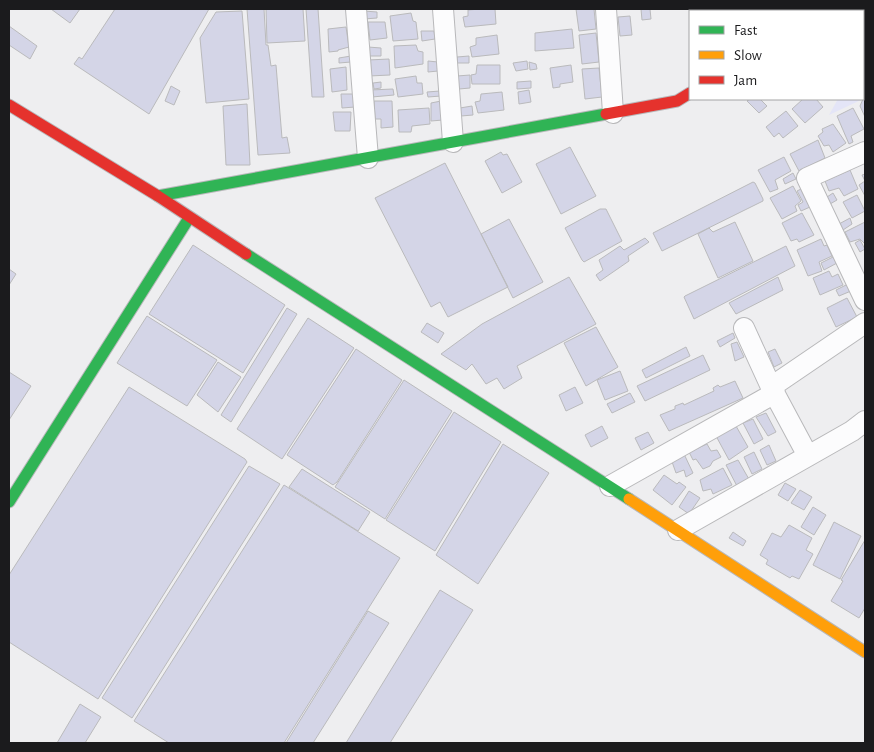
<svg xmlns="http://www.w3.org/2000/svg" width="874" height="752" font-family="'Alegreya Sans',sans-serif">
	<style>
		.green { fill: #e4e5f7 }
		.building { fill: #d4d5e7; stroke: #bababc }
		.lines { fill: none; stroke-linecap: round; stroke-linejoin: round }
		.street-casing { stroke: #b8b8ba; stroke-width: 22 }
		.fast-casing { stroke: #b8b8ba; stroke-width: 13 }
		.slow-casing { stroke: #b8b8ba; stroke-width: 13 }
		.jam-casing { stroke: #b8b8ba; stroke-width: 13 }
		.street { stroke: #fcfcfd; stroke-width: 20 }
		.fast { stroke: #30b455; stroke-width: 11 }
		.slow { stroke: #ff9f0a; stroke-width: 11 }
		.jam { stroke: #e5322d; stroke-width: 11 }
	</style>
	<rect width="100%" height="100%" fill="#eeeef0"/>
	<path class="green" d="M838,99H863L829,115Z"/>
	<path class="building" d="M51,9H80L70,23Z
		M115,9H209L149,114L74,64L79,57L82,59Z
		M247,9H264L266,45H268L271,66L276,65L282,138L287,137L290,153L258,155Z
		M266,9H303L305,41L267,43Z
		M306,9H318L324,97H312Z
		M480,9H495L496,24L465,27L463,17L468,16V10Z
		M576,9H594L596,29L579,31Z
		M641,9H650L651,19L642,20Z
		M715,9H735L730,11H716Z
		M747,9H763L764,11H743Z
		M846,9H865V19L863,21V11H842Z
		M242,11L249,99L206,103L200,38L216,12Z
		M364,11L377,12V18L364,19Z
		M411,13L413,21L416,22L418,39L393,41L390,16Z
		M630,16L632,35L620,36L618,17Z
		M368,22H385L387,38L370,40Z
		M9,26L37,46L30,59L9,45Z
		M346,27L349,47L338,50V51L329,52L328,29Z
		M572,29L574,48L535,51V33Z
		M421,31H434L435,39L422,41Z
		M596,33L599,62L582,64L579,35Z
		M497,35L499,54L472,57L470,47L476,45V38Z
		M416,45L418,51L423,52V64L395,68L394,46Z
		M368,47L381,48V56H368Z
		M351,56V62L339,63V58Z
		M469,56V63H457V57Z
		M389,59L390,75L369,76L368,60Z
		M428,61L438,62V71L428,72Z
		M527,61L528,69L516,71L513,63Z
		M529,62L536,64L537,69L530,70Z
		M477,65H500V84H472L471,75L476,74Z
		M571,65L573,82L560,84V87L553,88L550,68Z
		M346,67L347,90L332,92L330,69Z
		M599,68L602,97L585,99L582,69Z
		M470,75V88L459,89L457,76Z
		M416,76L417,83H422L423,94L398,97L395,79Z
		M531,81V88L517,89V82Z
		M381,82V88L374,89L373,83Z
		M171,86L180,91L174,105L165,101Z
		M393,89L394,95L372,97L370,90Z
		M529,90L531,102L519,104L518,92Z
		M440,91L441,96L428,97L427,92Z
		M502,92L504,110L478,113L475,102L480,101L481,94Z
		M341,94H355V107L342,108Z
		M750,99H760L767,106L759,113L747,101Z
		M803,99H816L823,107L805,123L792,109Z
		M863,99H865V117L860,106Z
		M374,101H392L393,127L381,128V119H375Z
		M441,101L443,120L431,121V103Z
		M247,104L250,165H226L223,106Z
		M472,106L473,115L461,116L460,108Z
		M429,108L430,124L412,126L411,132H399L398,110Z
		M853,108L864,129L851,136L853,142L849,144L837,116Z
		M786,111L798,126L783,138L779,133L774,137L766,127Z
		M333,112H351L350,131H335Z
		M833,124L846,143L833,152L829,145L824,146L818,136L823,132L822,129Z
		M818,140L825,158L799,171L790,154Z
		M570,147L596,196L561,214L536,164Z
		M501,152L503,155L507,154L522,182L502,193L485,161Z
		M784,157L791,171L775,180L778,189L770,192L758,170Z
		M445,163L508,287L448,317L440,302L431,307L375,198Z
		M850,170L858,189L844,196L839,188L829,191L825,181Z
		M793,173L796,179L785,184L783,179Z
		M865,174V196L859,185L865,181L862,175Z
		M753,182L755,183L763,199V201L662,251L653,233Z
		M793,186L801,201L795,206L797,211L782,219L770,198Z
		M801,189L810,207L801,211L798,205L803,202L797,191Z
		M833,193L837,200L830,204L827,197Z
		M857,195L865,211L852,218L843,202Z
		M600,209H606L622,241L584,262L582,260L565,228Z
		M802,213L814,235L799,242L797,239L791,241L782,223Z
		M850,218L852,224L843,230L839,224Z
		M509,219L543,282L513,298L481,234Z
		M735,222L753,261L718,278L698,234L709,228L713,232Z
		M865,222V244L860,239L850,242L845,232Z
		M645,238L649,242L628,256L629,261L600,281L596,275L603,270L599,260L620,246L624,250Z
		M821,239L824,246L827,245L832,256L819,262L822,271L808,276L797,250Z
		M860,240L865,249L860,252L855,243Z
		M193,245L285,305L243,373L149,314Z
		M786,246L795,266L694,319L684,297L685,296Z
		M833,257L837,263L824,270L821,263Z
		M9,269L16,274L9,285Z
		M829,271L832,277L838,274L843,285L820,295L813,278Z
		M569,277L596,324L517,366L522,378L504,389L497,378L486,384L472,364L466,370L441,354L482,324Z
		M778,277L783,290L736,314L729,303Z
		M848,284L851,291L839,296L836,290Z
		M847,298L857,317L836,327L827,308Z
		M287,308L297,314L231,422L221,415Z
		M147,316L217,360L187,406L117,363Z
		M308,318L354,348L282,459L237,429Z
		M427,323L444,333L438,343L421,332Z
		M596,327L618,367L586,386L564,343Z
		M733,333L735,338L720,347L717,341Z
		M737,342L744,357L735,361L731,344Z
		M686,347L690,356L646,378L642,370Z
		M356,349L402,380L337,482L333,485L287,455Z
		M775,349L782,363L774,367L768,352Z
		M703,355L710,370L645,401L637,386Z
		M218,362L241,377L218,412L197,395Z
		M620,371L628,391L605,400L597,380Z
		M9,372L31,386L9,420Z
		M404,380L452,411L385,519L335,487Z
		M735,381L743,398L669,431L660,415L675,409V406L683,403L684,405L714,391L713,388L718,385L720,387Z
		M129,387L245,459L247,462L98,699L9,642V575Z
		M575,387L583,403L566,411L559,395Z
		M630,393L635,402L612,413L607,404Z
		M454,412L501,442L435,551L386,520Z
		M766,413L776,432L768,436L756,417Z
		M753,419L763,439L754,444L743,423Z
		M602,426L608,438L591,447L585,435Z
		M736,426L748,447L729,460L716,436Z
		M648,432L654,443L641,450L635,438Z
		M503,444L549,473L478,584L436,555Z
		M707,444L711,451L717,450L721,457L713,461L710,466L703,469L696,459L693,460L689,452Z
		M769,445L776,461L767,465L760,450Z
		M754,452L762,469L752,474L744,457Z
		M684,454L693,473L686,477L684,470L676,473L671,459Z
		M738,460L750,481L738,488L726,465Z
		M249,466L280,484L132,718L102,698Z
		M723,468L732,485L713,494L711,489L703,491L700,480Z
		M302,469L370,512L358,531L289,487Z
		M664,475L677,484L679,482L686,487L672,505L653,490Z
		M785,483L796,489L788,501L778,495Z
		M284,485L400,558L284,743H169L134,721Z
		M800,490L812,497L804,510L791,503Z
		M689,491L700,498L689,514L679,507Z
		M813,507L826,515L814,535L801,527Z
		M834,522L861,536L840,579L813,565Z
		M789,525L812,538L806,550L813,554L799,579L792,576L790,578L766,564L768,560L760,555L772,533L781,537Z
		M733,532L746,541L743,546L729,538Z
		M865,540V608L859,618L831,601L843,581L841,580Z
		M440,590L473,610L390,743H346Z
		M368,611L389,623L313,743H286Z
		M80,704L101,717L85,743H57Z"/>
	<g class="lines">
		<defs>
			<path id="street" d="M356,9L368,158
				M443,9L453,142
				M606,9L613,113
				M781,9L782,11
				M863,40H865
				M865,152L807,178L865,300
				M744,328L771,387L808,456
				M771,387L865,323
				M610,486L775,393
				M678,530L852,431L865,421"/>
			<path id="fast" d="M158,196L606,114
				M246,254L629,499
				M9,502L189,218"/>
			<path id="slow" d="M629,499L865,652"/>
			<path id="jam" d="M9,105L158,196L246,254
				M606,114L677,101L690,93"/>
		</defs>
		<use href="#street" class="street-casing"/>
		<use href="#fast" class="fast-casing"/>
		<use href="#slow" class="slow-casing"/>
		<use href="#jam" class="jam-casing"/>
		<use href="#street" class="street"/>
		<use href="#fast" class="fast"/>
		<use href="#slow" class="slow"/>
		<use href="#jam" class="jam"/>
	</g>
	<rect width="874" height="752" fill="none" stroke="#1b1b1d" stroke-width="20"/>
	<rect x="689" y="10" width="175" height="90" fill="#ffffff" stroke="#a4a4a5"/>
	<rect x="699" y="26" width="25" height="8" fill="#30b455" stroke="#a4a4a5"/>
	<text x="734" y="35" font-size="15" fill="#1b1b1d">Fast</text>
	<rect x="699" y="51" width="25" height="8" fill="#ff9f0a" stroke="#a4a4a5"/>
	<text x="734" y="60" font-size="15" fill="#1b1b1d">Slow</text>
	<rect x="699" y="76" width="25" height="8" fill="#e5322d" stroke="#a4a4a5"/>
	<text x="734" y="85" font-size="15" fill="#1b1b1d">Jam</text>
</svg>
